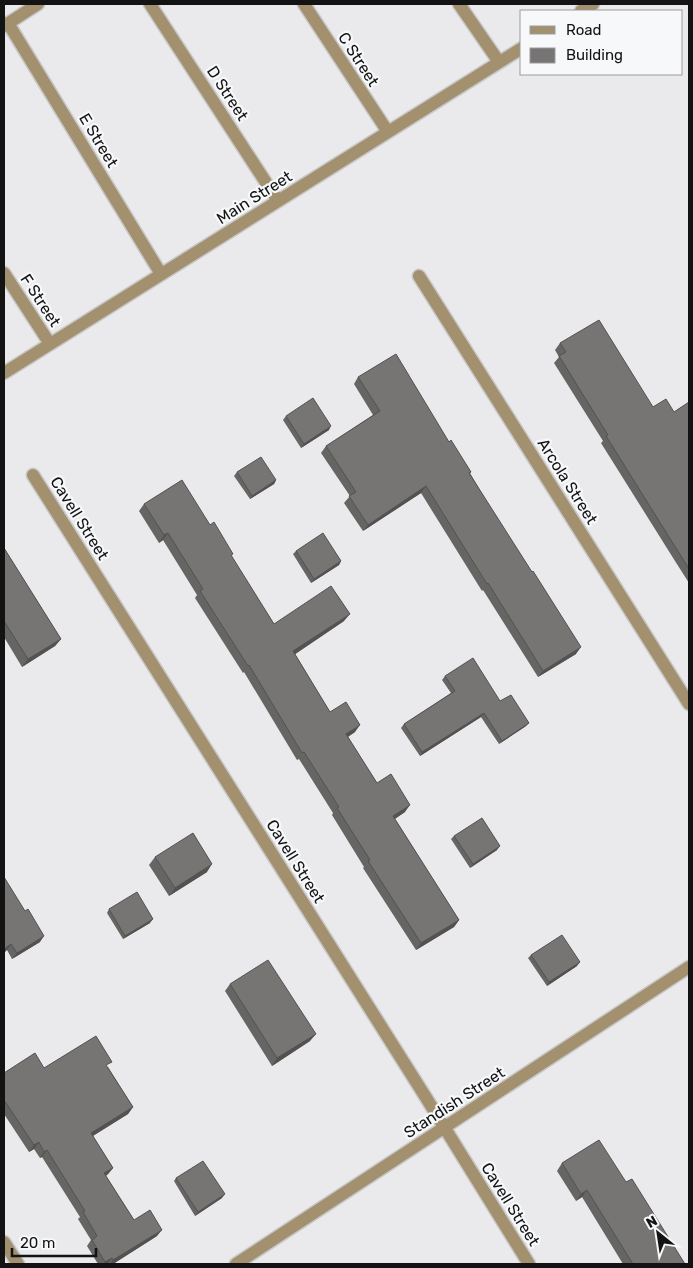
<svg xmlns="http://www.w3.org/2000/svg" width="693" height="1268" font-family="Rubik,sans-serif">
	<style>
		.lines { fill: none; stroke-linecap: round; stroke-linejoin: round }
		.minor-casing { stroke: #c8c8c9; stroke-width: 15 }
		.minor { stroke: #a2906f; stroke-width: 12 }
		.wall { fill: #656564 }
		.shaded-wall { fill: #535251 }
		.building { fill: #767574; stroke: #535251 }
		.labels { text-anchor: middle; stroke-width: 4.5; stroke-linejoin: round; paint-order: stroke }
		.street-label { font-size: 16px; fill: #131314; stroke: #f7f8f9 }
	</style>
	<rect width="100%" height="100%" fill="#eaeaec"/>
	<g class="lines">
		<defs>
			<path id="minor" d="M150,4L278,201
				M304,4L388,132
				M459,4L499,62
				M581,11L593,4
				M8,23L161,274
				M4,26L38,4
				M4,273L50,344
				M419,276L689,704
				M4,373L522,48
				M33,475L425,1096L529,1264
				M4,1242L18,1264
				M236,1264L689,967"/>
		</defs>
		<use href="#minor" class="minor-casing"/>
		<use href="#minor" class="minor"/>
	</g>
	<path class="wall" d="M560,343L653,407L674,412L689,402V583L675,561L601,443L603,441L554,363L559,357L555,350Z
		M358,377L449,442L471,472L470,473L576,654L538,677L483,590L482,591L421,493L363,531L344,503L350,496L321,453L326,446L373,415L354,384Z
		M286,416L329,430L301,448L283,420Z
		M237,472L276,480L274,484L250,499L234,476Z
		M144,504L210,525L231,557L274,624L344,621L295,654L330,712L355,732L348,737L377,783L405,812L395,819L459,920L454,927L416,950L363,868L364,867L332,815L333,813L299,759L297,760L244,672L243,673L195,598L197,595L163,540L159,543L139,511Z
		M4,548L61,639L55,646L22,667L4,637Z
		M296,551L341,561L339,565L311,583L293,554Z
		M445,676L500,701L526,726L499,744L481,717L420,756L401,728L404,724L451,693L442,680Z
		M454,836L497,850L470,868L451,839Z
		M155,857L207,872L169,896L149,865Z
		M4,877L40,942L12,959L7,950Z
		M109,909L150,923L123,939L107,913Z
		M531,955L577,966L547,986L528,958Z
		M230,984L310,1041L272,1066L225,991Z
		M108,1067L133,1107L128,1114L93,1136L113,1168L108,1174L106,1176L134,1220L157,1236L113,1264H98L87,1246L91,1240L78,1219L80,1217L42,1157L40,1158L34,1149L29,1152L4,1114V1073L44,1068Z
		M562,1163L626,1182L685,1264H623L582,1197L576,1201L557,1171Z
		M176,1178L222,1198L195,1216L174,1181Z"/>
	<path class="shaded-wall" d="M331,426L329,430L301,448L304,444Z
		M276,480L274,484L250,499L252,496Z
		M426,486L421,493L363,531L368,525Z
		M168,533L163,540L159,543L164,535Z
		M341,561L339,565L311,583L314,579Z
		M350,614L344,621L288,659L293,651Z
		M61,639L55,646L22,667L28,659Z
		M581,647L576,654L538,677L543,671Z
		M484,713L481,717L420,756L422,752Z
		M529,723L526,726L499,744L502,741Z
		M360,725L355,732L341,741L346,734Z
		M410,805L405,812L388,823L393,816Z
		M500,846L497,850L470,868L473,864Z
		M212,864L207,872L169,896L175,888Z
		M153,919L150,923L123,939L125,936Z
		M459,920L454,927L416,950L421,943Z
		M44,936L40,942L12,959L17,953Z
		M11,944L7,950L4,953V949Z
		M580,962L577,966L547,986L549,982Z
		M316,1034L310,1041L272,1066L277,1058Z
		M133,1107L128,1114L86,1140L91,1133Z
		M39,1142L34,1149L29,1152L34,1145Z
		M47,1150L42,1157L40,1158L44,1152Z
		M113,1168L108,1174L100,1180L104,1173Z
		M587,1190L582,1197L576,1201L581,1194Z
		M225,1194L222,1198L195,1216L198,1212Z
		M162,1230L157,1236L113,1264H110L113,1260Z
		M112,1258L107,1264H103L105,1262Z"/>
	<path class="building" d="M599,320L653,407L666,399L674,412L689,402V569L606,436L608,435L559,356L566,352L560,343Z
		M396,354L449,442L451,440L471,472L469,473L532,572L533,571L581,647L543,671L488,583L487,584L426,486L368,525L349,496L356,492L326,446L380,411L358,377Z
		M313,398L331,426L304,444L286,416Z
		M261,457L276,480L252,496L237,472Z
		M182,480L210,525L214,522L233,554L231,555L274,624L331,586L350,614L293,651L330,712L346,702L360,725L346,734L377,783L391,774L410,805L393,816L459,920L421,943L368,861L370,860L337,808L339,807L304,752L302,753L249,665L248,666L200,591L203,589L168,533L164,535L144,504Z
		M323,533L341,561L314,579L296,551Z
		M4,548L61,639L28,659L4,621Z
		M473,658L500,701L511,695L529,723L502,741L484,713L422,752L404,724L455,691L445,676Z
		M482,818L500,846L473,864L454,836Z
		M193,833L212,864L175,888L155,857Z
		M4,877L25,911L28,909L44,936L17,953L11,944L4,949Z
		M137,892L153,919L125,936L109,909Z
		M562,935L580,962L549,982L531,955Z
		M268,960L316,1034L277,1058L230,984Z
		M96,1036L112,1062L106,1065L133,1107L91,1133L113,1168L104,1173L134,1220L150,1210L162,1230L113,1260L112,1258L105,1262L92,1240L97,1236L83,1212L85,1211L47,1150L44,1152L39,1142L34,1145L4,1100V1073L35,1053L44,1068Z
		M599,1140L626,1182L632,1179L685,1264H633L587,1190L581,1194L562,1163Z
		M203,1161L225,1194L198,1212L176,1178Z"/>
	<g class="labels">
		<g class="street-label">
			<text transform="translate(359 59) rotate(57)" y="6">C Street</text>
			<text transform="translate(228 93) rotate(57)" y="6">D Street</text>
			<text transform="translate(99 140) rotate(59)" y="6">E Street</text>
			<text transform="translate(254 197) rotate(-32)" y="6">Main Street</text>
			<text transform="translate(41 300) rotate(57)" y="6">F Street</text>
			<text transform="translate(568 481) rotate(58)" y="6">Arcola Street</text>
			<text transform="translate(80 518) rotate(58)" y="6">Cavell Street</text>
			<text transform="translate(296 861) rotate(58)" y="6">Cavell Street</text>
			<text transform="translate(454 1102) rotate(-33)" y="6">Standish Street</text>
			<text transform="translate(511 1204) rotate(58)" y="6">Cavell Street</text>
		</g>
	</g>
	<rect width="693" height="1268" fill="none" stroke="#131314" stroke-width="10"/>
	<rect x="520" y="10" width="162" height="65" fill="#f7f8f9" stroke="#9c9c9d"/>
	<rect x="530" y="26" width="25" height="8" fill="#a2906f" stroke="#9c9c9d"/>
	<text x="566" y="35" font-size="15" fill="#131314">Road</text>
	<rect x="530" y="48" width="25" height="15" fill="#767574" stroke="#9c9c9d"/>
	<text x="566" y="60" font-size="15" fill="#131314">Building</text>
	<g transform="translate(658 1233) rotate(330)" stroke="#f7f8f9" stroke-width="4" paint-order="stroke">
	<path d="M0-4L9 19L0 12L-9 19Z" fill="#131314"/>
	<text y="-8" font-size="14" font-weight="bold" text-anchor="middle" fill="#131314">N</text>
	</g>
	<path d="M12 1248v8h84v-8" fill="none" stroke="#131314" stroke-width="2.5"/>
	<text x="20" y="1248" font-size="15" fill="#131314" stroke="#f7f8f9" stroke-width="4" paint-order="stroke">20 m</text>
</svg>
